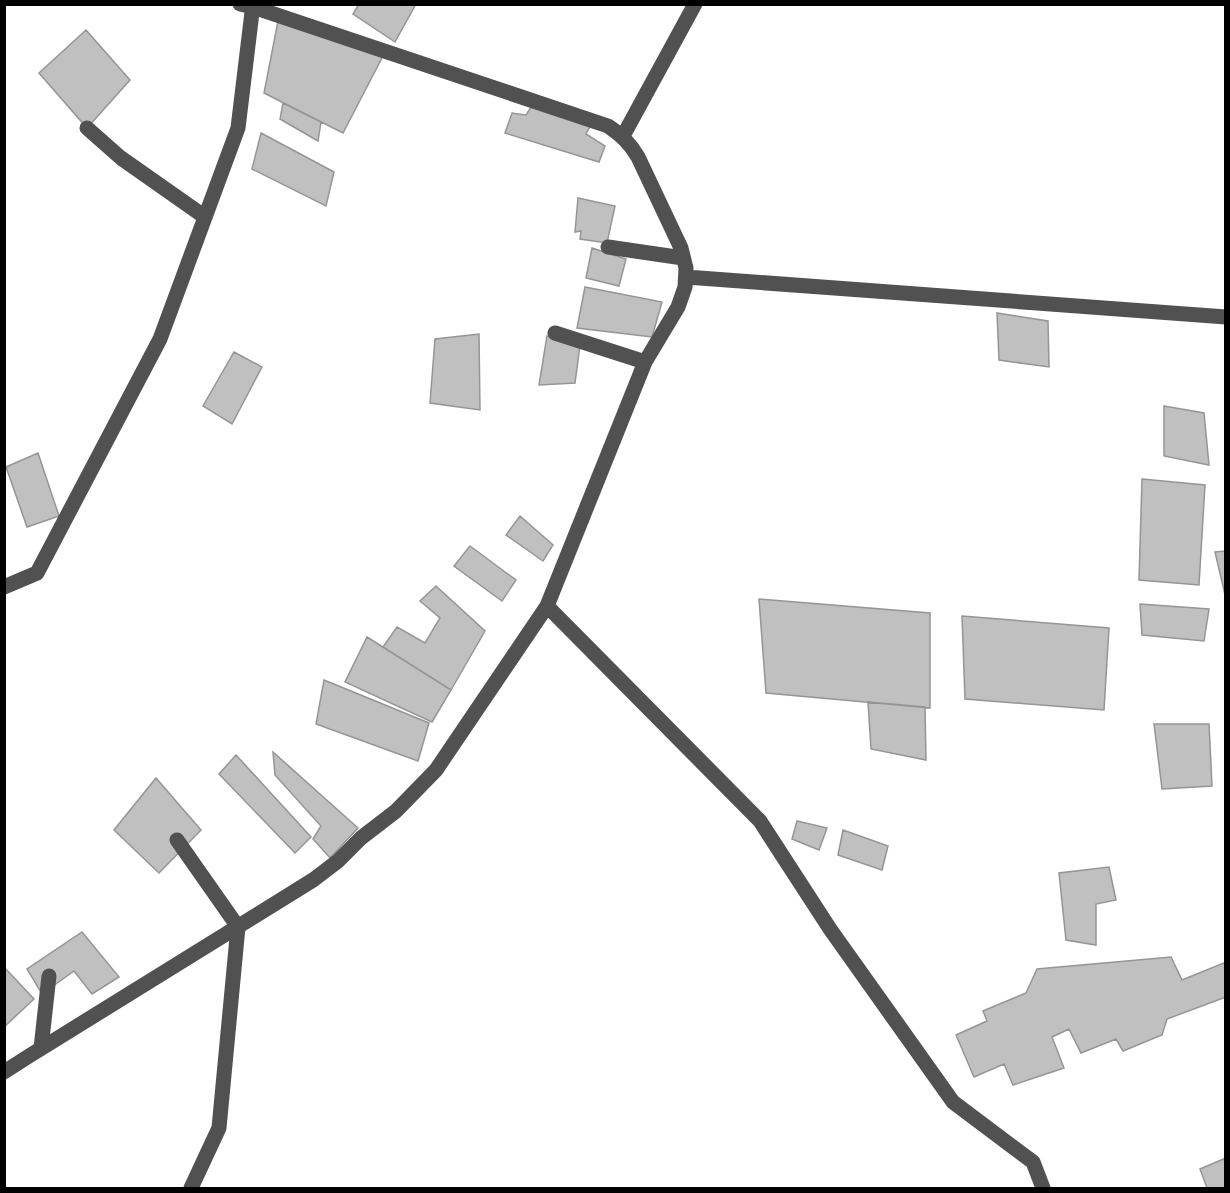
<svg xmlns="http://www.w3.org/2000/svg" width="1230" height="1193" font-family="'Archivo Narrow',sans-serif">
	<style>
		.building { fill: #c0c0c0; stroke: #959595; stroke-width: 1.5 }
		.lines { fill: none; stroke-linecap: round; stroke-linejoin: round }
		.minor { stroke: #515151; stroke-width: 15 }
	</style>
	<rect width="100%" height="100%" fill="#fff"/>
	<path class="building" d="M359,4H416L395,42L353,14Z
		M278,21L383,56L343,133L264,93Z
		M86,30L130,80L87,128L39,73Z
		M283,103L321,122L318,141L280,119Z
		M533,104L592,123L586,134L605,146L599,162L505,133L512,113L526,115Z
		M261,133L334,172L326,206L252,169Z
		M578,198L615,206L607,243L580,239L581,231L575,232Z
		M592,248L626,259L619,286L586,278Z
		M585,287L662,302L652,337L577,328Z
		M997,313L1048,321L1049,367L999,360Z
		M479,334L480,410L430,403L435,339Z
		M547,336L580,345L575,383L539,385Z
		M234,352L262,367L232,424L203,406Z
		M1164,406L1204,413L1209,465L1164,456Z
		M38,453L59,516L27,527L6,467Z
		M1142,479L1205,485L1199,585L1139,580Z
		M520,516L553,545L543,561L506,535Z
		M470,546L516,580L502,601L454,566Z
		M1226,551V599L1215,552Z
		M436,586L485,631L451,690L383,647L397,627L425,643L440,618L420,601Z
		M759,599L930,613V708L766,693Z
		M1140,604L1209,609L1204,641L1142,635Z
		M962,616L1109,628L1104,710L965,699Z
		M367,637L451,690L432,722L345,682Z
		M324,680L429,723L418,761L316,724Z
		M868,702L925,707L926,760L871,749Z
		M1154,724H1209L1212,786L1162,789Z
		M273,752L358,828L330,858L313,839L321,826L275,775Z
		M236,755L311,837L295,853L219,774Z
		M156,778L201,830L159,873L114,830Z
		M797,821L827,828L819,850L792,839Z
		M843,830L888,846L882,870L838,855Z
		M1109,867L1116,900L1096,904V945L1066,940L1059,873Z
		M82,932L119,977L92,994L74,971L42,994L27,969Z
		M1171,957L1182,980L1226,962V997L1167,1019L1162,1035L1123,1051L1116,1039L1081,1053L1069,1029L1052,1037L1064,1068L1013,1085L1004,1064L974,1077L956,1035L987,1021L983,1011L1026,993L1037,969Z
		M4,967L34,999L4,1027Z
		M1226,1158V1188H1207L1200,1169Z"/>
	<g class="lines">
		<path class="minor" d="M87,128L121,158L205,217
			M623,136L695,4
			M608,247L683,258
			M686,277L1226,317
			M555,333L645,362
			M4,587L37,573L160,339L238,128L253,4
			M547,606L760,821L830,929L953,1102L1033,1162L1043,1188
			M177,840L238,927L219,1128L191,1188
			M41,1048L49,976
			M4,1072L29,1056L313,880L338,861L361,838L396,811L436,770L547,606L645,362L678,307L685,287L686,268L681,248L638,157C630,143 621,135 608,126L253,7L240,4"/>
	</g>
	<rect width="1230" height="1193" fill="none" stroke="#000000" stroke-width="12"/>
</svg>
